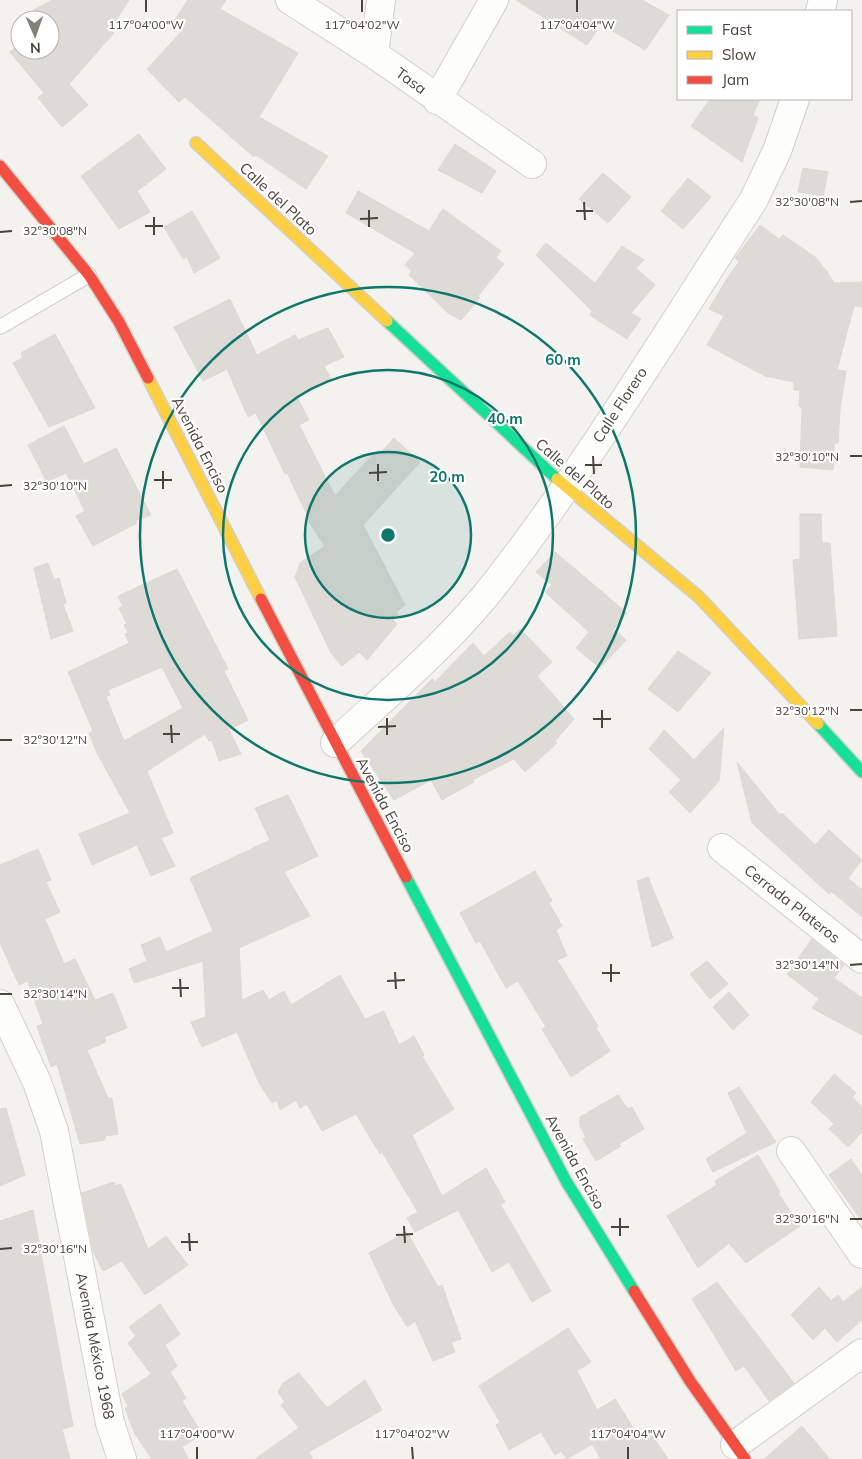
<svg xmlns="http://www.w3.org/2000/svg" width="862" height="1459" font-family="Mulish,sans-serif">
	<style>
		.building { fill: #dedbd6; stroke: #dcd9d4; fill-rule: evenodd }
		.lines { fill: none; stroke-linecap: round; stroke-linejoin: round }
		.lane-casing { stroke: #d2d0cb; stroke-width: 16 }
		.street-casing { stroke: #d2d0cb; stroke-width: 30 }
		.fast-casing { stroke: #d3cfc5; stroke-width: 14 }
		.slow-casing { stroke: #d3cfc5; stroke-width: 14 }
		.jam-casing { stroke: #d3cfc5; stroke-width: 14 }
		.lane { stroke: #fdfdfc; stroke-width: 14 }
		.street { stroke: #fdfdfc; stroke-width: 28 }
		.fast { stroke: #16e098; stroke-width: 11 }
		.slow { stroke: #ffcf43; stroke-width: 11 }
		.jam { stroke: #f24e42; stroke-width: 11 }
		.ticks { fill: none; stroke: #4b4439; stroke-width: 2 }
		.ring { fill: none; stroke: #0f766e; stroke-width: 2.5 }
		.labels { text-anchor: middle; stroke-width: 4.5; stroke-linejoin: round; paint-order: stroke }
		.street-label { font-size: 15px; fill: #4b4439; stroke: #fff }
		.ticks-label { font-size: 12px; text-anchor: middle; fill: #4b4439; stroke: #fff; stroke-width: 4.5; stroke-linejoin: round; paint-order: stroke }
		.centre { fill: #0f766e; stroke: #fff; stroke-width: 2.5 }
		.ring-label { font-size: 15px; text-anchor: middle; font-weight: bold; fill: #0f766e; stroke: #fff; stroke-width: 4.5; stroke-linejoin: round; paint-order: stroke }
	</style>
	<rect width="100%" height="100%" fill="#f4f2ee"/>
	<path class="building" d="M52,0H129L110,30L114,33L69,84L88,105L62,127L38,98L44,93L10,52L19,44L16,40L20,38V50H50V20H41L34,10Z
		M188,0H226L220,9L298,53L259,117L328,156L306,189L256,155L254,157L185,97L179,102L147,69L182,31L172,24Z
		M516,0H642L669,15L645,50L601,24L587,45Z
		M710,99H760L753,115L758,118L742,162L691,126Z
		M139,134L166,169L137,191L150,212L119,229L81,176Z
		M455,144L496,171L482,193L438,170Z
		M803,168L828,172L823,196L798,192Z
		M603,173L631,197L608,223L579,199Z
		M688,178L711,197L683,229L661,211Z
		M358,191L429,231L443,209L501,251L496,258L504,264L478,296L480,298L461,320L448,313L409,275L412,271L405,265L415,253L346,213Z
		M192,211L220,258L194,273L187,257L183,259L164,227Z
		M760,225L779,239L783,235L815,257L826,270L834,283L862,282V307L854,306L837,370L846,371L840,409L838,443H834L833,470L800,467L802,409L799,406L800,390H794V382L765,376L707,345L724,316L709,309L728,277L739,262L735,258Z
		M546,243L595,283L622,246L644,260L636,268L655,285L631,313L641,319L627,339L590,315L592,311L536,255Z
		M230,299L257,355L295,335L298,340L328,328L344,357L324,366L331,379L297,397L309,420L299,425L335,496L375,452L379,455L394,438L420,462L363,525L405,605L396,612L398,615L393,620L397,624L367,660L359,652L342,666L331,653L295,577L300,563L325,546L309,522L310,521L287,473L285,474L256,413L248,417L227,369L203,381L174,327Z
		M55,334L95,408L49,427L13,363L23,358L21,353Z
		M64,426L84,464L116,448L151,515L135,521L137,523L93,546L76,516L85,511L66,473L47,482L28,445Z
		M800,514H821L822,543H830L837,636L799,639L793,560L800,559Z
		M555,552L627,613L614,629L626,640L600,668L576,648L589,632L545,592L552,585L536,572Z
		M48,563L54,580L59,578L66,603L63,604L73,631L51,639L34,568Z
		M177,569L228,669L224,671L248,720L229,730L241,754L219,761L212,740L209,741L205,734L147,771L173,833L161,838L175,866L151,876L137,845L92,865L79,834L130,813L97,753L89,733L93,731L68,672L129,643L125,634L128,633L124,625L127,624L119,608L123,606L118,596ZM162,667L183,708L124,741L106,697L110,695L108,690Z
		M520,629L552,662L537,676L574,719L555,741L557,743L525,772L514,759L472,780L474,782L442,800L431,780L394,800L361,751L432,679L435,682L473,643L484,656L510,632L513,636Z
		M678,651L711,673L678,712L648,689Z
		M724,728L719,781L690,813L669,792L681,780L649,749L664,730L694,760Z
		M737,762L780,815L782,813L815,845L829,830L862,860L848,878L862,890V917L831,891L829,894L752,823Z
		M288,795L318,856L284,872L310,916L239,948L242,1000L263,990L269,1000L284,991L291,1005L340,975L365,1019L384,1011L399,1045L414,1036L424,1055L422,1056L454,1109L412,1135L442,1196L486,1168L505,1202L500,1204L551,1291L532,1302L509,1262L492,1272L458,1210L415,1232L407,1218L418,1212L382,1152L380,1154L356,1114L322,1131L307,1104L300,1108L296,1100L280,1110L277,1100L272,1103L258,1081L237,1032L202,1047L191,1022L206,1017L203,961L134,983L129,969L147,961L141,945L160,937L166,952L213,931L190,878L270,840L255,808Z
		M38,849L51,880L46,882L60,912L45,919L64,964L75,959L95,1000L113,993L127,1028L104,1037L106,1042L87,1050L108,1098H112L118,1134L105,1136V1140L80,1144L57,1064L51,1067L37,1026L43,1024L28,981L19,985L0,943V865Z
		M535,871L552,901L549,903L562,926L556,930L567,956L557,960L598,1026L596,1028L610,1051L571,1077L542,1029L546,1027L518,981L506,988L480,941L476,943L460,913Z
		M648,877L673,938L652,947L637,881Z
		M812,939L844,965L834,978L862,998V1035L812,1008L819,999L787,974Z
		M707,961L728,984L710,999L690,974Z
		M729,992L749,1015L733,1030L713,1007Z
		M834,1074L856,1093L852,1097L862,1107V1132L848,1147L829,1129L834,1124L811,1102Z
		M739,1087L776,1142L713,1172L706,1159L747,1133L728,1093Z
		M618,1095L628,1109L632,1107L644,1129L619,1144L621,1146L596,1161L583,1139L586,1137L580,1126V1117Z
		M6,1108L25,1175L0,1186V1109Z
		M758,1155L780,1192L778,1193L800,1226L746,1263L729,1243L698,1268L667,1216L717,1185L715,1181Z
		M851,1159L862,1175V1221L829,1175Z
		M114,1182L115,1186L121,1184L148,1249L166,1236L188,1265L145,1295L122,1261L103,1271L93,1251L82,1193Z
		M33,1210L73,1426L62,1429L70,1459H0V1221Z
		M407,1232L438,1287L442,1285L461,1339L451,1342L455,1352L433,1361L415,1321L407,1327L393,1304L369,1253Z
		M717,1282L794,1383L769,1401L744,1366L736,1371L692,1299Z
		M819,1287L831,1301L838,1295L843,1302L862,1287V1320L837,1342L825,1328L813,1340L791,1315Z
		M160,1304L180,1334L165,1345L177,1366L170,1372L186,1398L182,1401L202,1434L182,1447L189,1459H152L135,1434L125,1408L128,1406L122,1394L151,1374L128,1343L136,1336L129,1327Z
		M568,1328L591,1362L577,1371L597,1410L615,1399L637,1434L647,1428L668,1459H601L592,1444L567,1459L561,1451L555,1455L541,1432L509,1450L496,1425L500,1422L479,1386Z
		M299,1373L327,1408L365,1380L382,1410L309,1452L313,1459H255L299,1428L281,1405L285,1402L278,1392L283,1383Z
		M802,1426L830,1459H764Z"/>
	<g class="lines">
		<defs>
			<path id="lane" d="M0,327L89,275"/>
			<path id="street" d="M290,0L374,54L532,164
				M820,11L823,0
				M374,54L381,0
				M437,100L494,0
				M335,743C391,691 451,641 498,580C591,460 670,328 753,201L777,151L795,99
				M722,848L862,959
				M0,1004L37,1082L54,1131L110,1423L122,1459
				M791,1151L862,1254
				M735,1445L862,1353"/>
			<path id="fast" d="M387,321L557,479
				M818,724L862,772
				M406,877L566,1181L634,1291"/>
			<path id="slow" d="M196,143L387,321
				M148,378L261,599
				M557,479L699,597L818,724"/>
			<path id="jam" d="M0,166L89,275L119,322L148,378
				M261,599L406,877
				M634,1291L690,1381L745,1459"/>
		</defs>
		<use href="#lane" class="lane-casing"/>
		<use href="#street" class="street-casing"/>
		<use href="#fast" class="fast-casing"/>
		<use href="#slow" class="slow-casing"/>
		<use href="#jam" class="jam-casing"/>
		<use href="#lane" class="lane"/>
		<use href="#street" class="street"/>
		<use href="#fast" class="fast"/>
		<use href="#slow" class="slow"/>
		<use href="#jam" class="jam"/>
	</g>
	<path class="ticks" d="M146,0V12M362,0V12M577,0V12M584,202L585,220M850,202L862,201M369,210V227M576,211H593M154,217V235M360,219L378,218M145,226H163M0,232L12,231M593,456L594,474M850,456H862M378,464V481M585,465H602M163,471V489M369,473L387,472M154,480H172M0,486L12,485M602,710V728M850,710H862M387,718V735M593,719H611M171,725L172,743M378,727L396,726M163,734H180M0,740H12M611,964V982M850,965L862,964M395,972L396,989M602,973H620M180,979L181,997M387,981L405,980M172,988H189M0,994H12M620,1218V1236M850,1219H862M404,1226L405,1243M611,1227H629M189,1233L190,1251M396,1235L413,1234M181,1242H198M0,1249L12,1248M197,1447V1459M412,1447L413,1459M628,1447V1459"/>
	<circle cx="388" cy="535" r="83" fill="#0f766e" fill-opacity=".12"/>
	<g class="ring">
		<circle cx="388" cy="535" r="83"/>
		<circle cx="388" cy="535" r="165"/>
		<circle cx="388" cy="535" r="248"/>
	</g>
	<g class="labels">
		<g class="street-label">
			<text transform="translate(411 81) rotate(36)" y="5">Tasa</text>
			<text transform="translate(278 199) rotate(43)" y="5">Calle del Plato</text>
			<text transform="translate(620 405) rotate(-57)" y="5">Calle Florero</text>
			<text transform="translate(200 445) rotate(63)" y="5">Avenida Enciso</text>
			<text transform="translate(575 474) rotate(41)" y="5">Calle del Plato</text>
			<text transform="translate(385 805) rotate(62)" y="5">Avenida Enciso</text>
			<text transform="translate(792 904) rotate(38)" y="5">Cerrada Plateros</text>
			<text transform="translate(575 1162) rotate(61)" y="5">Avenida Enciso</text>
			<text transform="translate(95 1346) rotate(79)" y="5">Avenida México 1968</text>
		</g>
	</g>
	<g class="ticks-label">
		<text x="146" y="29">117°04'00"W</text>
		<text x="362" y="29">117°04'02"W</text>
		<text x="577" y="29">117°04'04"W</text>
		<text x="807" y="206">32°30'08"N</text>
		<text x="55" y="235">32°30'08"N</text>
		<text x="807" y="461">32°30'10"N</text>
		<text x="55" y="490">32°30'10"N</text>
		<text x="807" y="715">32°30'12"N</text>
		<text x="55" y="744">32°30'12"N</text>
		<text x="807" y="969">32°30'14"N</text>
		<text x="55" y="998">32°30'14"N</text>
		<text x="807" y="1223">32°30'16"N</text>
		<text x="55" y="1253">32°30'16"N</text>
		<text x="197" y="1438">117°04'00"W</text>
		<text x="412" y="1438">117°04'02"W</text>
		<text x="628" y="1438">117°04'04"W</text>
	</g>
	<circle cx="388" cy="535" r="8" class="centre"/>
	<g class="ring-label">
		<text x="563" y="365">60 m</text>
		<text x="505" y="424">40 m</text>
		<text x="447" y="482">20 m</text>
	</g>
	<rect x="677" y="10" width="175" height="90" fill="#ffffff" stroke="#b7b4b0"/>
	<rect x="687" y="26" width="25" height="8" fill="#16e098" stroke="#b7b4b0"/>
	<text x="722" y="35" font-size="15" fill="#4b4439">Fast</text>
	<rect x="687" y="51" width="25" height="8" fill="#ffcf43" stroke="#b7b4b0"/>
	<text x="722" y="60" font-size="15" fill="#4b4439">Slow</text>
	<rect x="687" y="76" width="25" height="8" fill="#f24e42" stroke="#b7b4b0"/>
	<text x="722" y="85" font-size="15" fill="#4b4439">Jam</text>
	<g transform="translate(35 35) rotate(178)"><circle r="24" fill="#ffffff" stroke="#b7b4b0"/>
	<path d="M0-4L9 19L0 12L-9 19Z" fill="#868178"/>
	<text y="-8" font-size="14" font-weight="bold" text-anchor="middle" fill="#4b4439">N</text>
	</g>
</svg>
